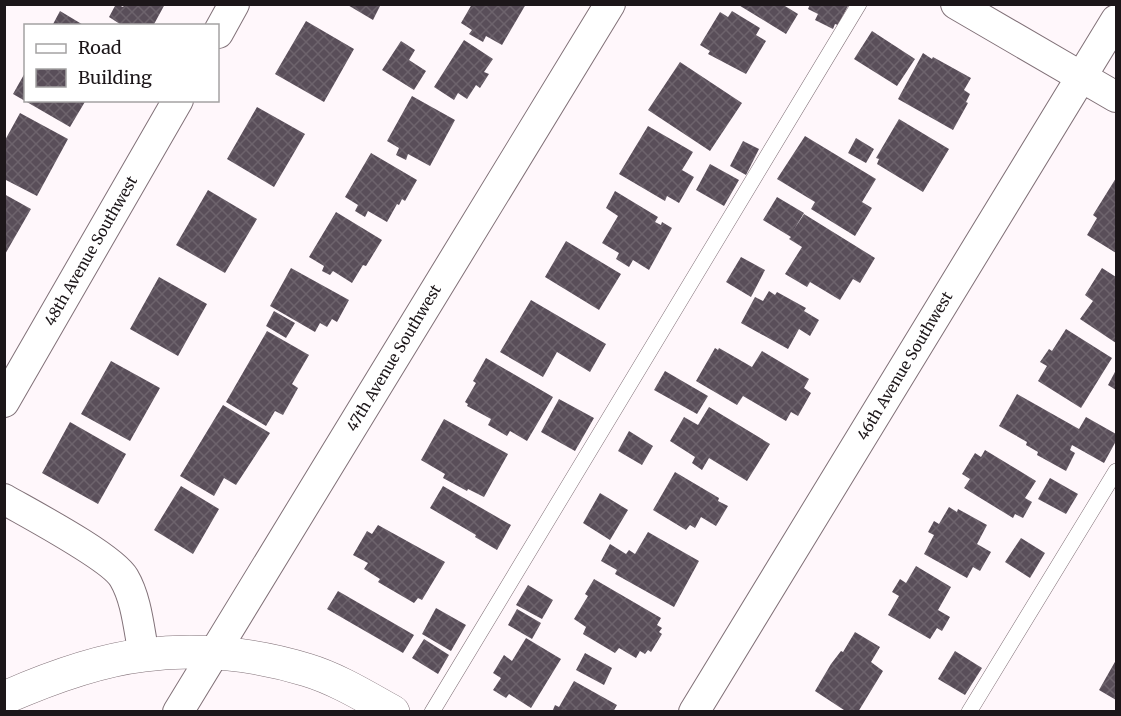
<svg xmlns="http://www.w3.org/2000/svg" width="1121" height="716" font-family="Merriweather,serif">
	<style>
		.building { fill: url(#building-cross-hatch) }
		.lines { fill: none; stroke-linecap: round; stroke-linejoin: round }
		.service-casing { stroke: #817178; stroke-width: 16 }
		.minor-casing { stroke: #817178; stroke-width: 32 }
		.secondary-casing { stroke: #817178; stroke-width: 34 }
		.service { stroke: #fff; stroke-width: 15 }
		.minor { stroke: #fff; stroke-width: 30 }
		.secondary { stroke: #fff; stroke-width: 33 }
		.labels { text-anchor: middle; stroke-width: 6; stroke-linejoin: round; paint-order: stroke }
		.street-label { font-size: 15px; fill: #1c1619; stroke: #fff }
	</style>
	<defs>
		<pattern id="building-cross-hatch" width="8" height="8" patternUnits="userSpaceOnUse" patternTransform="scale(1.5)"><rect width="8" height="8" fill="#594e59"/><path d="M0 0l8 8M0 8l8-8" fill="none" stroke="#6d636c"/></pattern>
	</defs>
	<rect width="100%" height="100%" fill="#fff7fb"/>
	<path class="building" d="M116,4L123,7L125,4H165L153,26H123L109,17Z
		M346,4H381L373,20Z
		M472,4H526L502,45L486,36L483,42L469,34L472,30L461,23Z
		M737,4H786L785,6L798,14L786,34Z
		M810,4H849L838,25L835,24L833,29L815,20L818,14L808,9Z
		M60,11L85,26H52Z
		M732,11L760,28L756,35L766,41L746,74L708,54L710,51L700,45L720,12L728,17Z
		M306,21L354,49L324,102L275,74Z
		M872,31L915,59L897,86L854,59Z
		M464,40L493,59L484,72L489,74L480,88L476,85L467,99L458,93L454,100L434,87Z
		M401,41L415,50L409,60L426,71L414,90L382,70Z
		M923,53L932,59L933,57L971,78L964,90L970,94L966,102L968,103L953,130L898,99Z
		M680,62L742,103L710,151L648,110Z
		M26,71V100H86L70,127L13,94Z
		M412,96L455,120L430,166L408,154L406,160L396,155L399,148L387,141Z
		M257,107L305,134L274,187L227,159Z
		M20,113L68,139L37,196L4,179V142Z
		M899,119L949,149L923,192L877,164L879,159L876,158Z
		M648,126L693,152L682,170L694,177L679,203L667,196L665,201L619,174Z
		M805,136L876,179L862,202L872,208L855,236L811,209L815,202L777,179Z
		M856,138L874,149L866,163L848,153Z
		M743,141L759,149L746,175L730,166Z
		M371,153L417,180L405,201L402,199L399,205L397,204L387,222L368,211L365,217L355,211L358,205L345,197Z
		M710,164L739,180L724,206L696,190Z
		M1116,178V253L1087,235L1097,218L1093,215Z
		M208,190L257,219L225,273L176,245Z
		M615,191L658,217L655,222L661,225L662,222L672,228L649,270L633,260L629,267L616,259L619,253L602,243L618,216L606,208Z
		M4,194L31,209L4,256Z
		M777,197L804,213L793,231L804,214L875,258L860,283L853,279L840,300L810,282L807,287L785,274L802,247L789,239L791,237L763,220Z
		M336,212L382,240L366,266L363,265L352,283L333,271L330,275L322,271L324,266L309,257Z
		M566,241L621,274L599,310L545,277Z
		M741,257L765,270L751,297L726,282Z
		M291,268L349,300L337,322L332,319L327,327L320,323L315,332L270,306Z
		M1102,268L1116,277V343L1080,319L1093,301L1085,295Z
		M159,277L207,304L178,356L130,329Z
		M769,291L775,295L777,292L806,308L804,311L819,320L810,336L799,329L788,349L741,323L755,297L763,301Z
		M531,300L606,344L590,372L557,352L543,377L500,352Z
		M274,311L295,323L286,338L266,326Z
		M1066,329L1112,358L1081,408L1038,381L1047,366L1040,362L1049,349L1052,351Z
		M267,331L309,355L292,384L298,388L283,415L275,411L266,426L226,402Z
		M715,348L718,350L719,348L752,367L762,351L809,379L804,388L811,393L798,416L791,412L786,421L743,396L737,405L696,381Z
		M486,358L553,397L527,441L510,431L507,436L488,425L491,419L467,406L468,404L465,402L476,383L473,381Z
		M111,361L160,388L130,441L81,414Z
		M1116,370V390L1108,385Z
		M665,371L708,396L697,414L654,390Z
		M1017,394L1079,429L1086,417L1116,434V441L1104,463L1072,445L1070,450L1075,453L1066,471L1037,455L1038,452L1026,445L1027,442L999,426Z
		M559,399L594,418L575,451L541,432Z
		M223,405L270,433L236,485L224,478L214,496L180,476Z
		M709,407L770,444L747,481L709,458L702,470L692,463L695,457L670,441L684,417L698,425Z
		M444,419L508,454L484,497L468,489L467,491L443,478L445,474L421,460Z
		M70,422L126,454L98,504L42,473Z
		M629,431L653,446L642,465L618,451Z
		M985,450L1036,481L1025,498L1032,502L1023,518L1015,514L1013,518L964,488L970,479L962,474L975,453L981,457Z
		M675,472L719,498L718,501L728,506L716,526L701,517L695,528L690,525L686,530L653,510Z
		M1050,478L1078,494L1066,514L1038,499Z
		M181,486L219,509L193,554L154,530Z
		M443,486L511,525L497,550L475,537L476,535L430,508Z
		M600,493L628,510L610,540L583,523Z
		M949,507L957,512L958,509L987,525L977,544L991,552L980,571L973,567L967,578L924,554L934,535L928,532L934,521L939,524Z
		M378,525L445,562L422,600L418,598L414,603L378,582L380,579L364,569L368,563L353,555L367,531L372,534Z
		M648,532L699,561L674,607L615,574L617,570L601,561L610,544L626,554L629,550L635,554Z
		M1021,538L1045,553L1030,578L1005,562Z
		M916,566L951,587L938,610L950,617L942,631L937,628L930,639L888,615L899,596L892,592L900,579L906,583Z
		M594,579L661,618L657,625L662,628L659,632L662,634L651,652L648,650L645,654L640,651L636,658L619,648L615,653L583,634L586,627L574,619L588,596L585,594Z
		M528,585L553,600L542,619L516,605Z
		M338,591L414,635L403,653L327,609Z
		M436,608L466,625L451,651L422,634Z
		M517,609L541,623L532,639L508,625Z
		M855,632L880,647L871,662L883,671L858,712H847L815,691L831,664L841,651L843,652Z
		M526,638L561,659L531,708L509,694L506,698L493,690L501,678L493,673L504,655L512,661Z
		M424,639L449,655L438,674L412,658Z
		M955,651L982,668L965,695L938,679Z
		M585,653L612,668L604,685L576,670Z
		M1116,660V700L1099,690Z
		M574,681L617,705L613,712H552L555,705L559,707Z"/>
	<g class="lines">
		<defs>
			<path id="service" d="M432,712L859,4
				M969,712L1116,471"/>
			<path id="minor" d="M956,4L1116,97
				M218,33L234,4
				M4,402L178,100
				M4,499C30,514 112,557 124,578C137,600 139,631 144,655
				M178,712L610,4
				M694,712L1116,20"/>
			<path id="secondary" d="M4,698C45,680 100,660 144,655C198,648 256,654 307,670C337,679 366,697 393,712"/>
		</defs>
		<use href="#service" class="service-casing"/>
		<use href="#minor" class="minor-casing"/>
		<use href="#secondary" class="secondary-casing"/>
		<use href="#service" class="service"/>
		<use href="#minor" class="minor"/>
		<use href="#secondary" class="secondary"/>
	</g>
	<g class="labels">
		<g class="street-label">
			<text transform="translate(91 251) rotate(-60)" y="5">48th Avenue Southwest</text>
			<text transform="translate(394 358) rotate(-59)" y="5">47th Avenue Southwest</text>
			<text transform="translate(905 366) rotate(-59)" y="5">46th Avenue Southwest</text>
		</g>
	</g>
	<rect width="1121" height="716" fill="none" stroke="#1c1619" stroke-width="12"/>
	<rect x="24" y="24" width="195" height="78" fill="#ffffff" stroke="#a4a2a3" stroke-width="1.5"/>
	<rect x="36" y="44" width="30" height="9" fill="#ffffff" stroke="#a4a2a3" stroke-width="1.5"/>
	<text x="78" y="54" font-size="18" fill="#1c1619">Road</text>
	<rect x="36" y="69" width="30" height="18" fill="url(#building-cross-hatch)" stroke="#a4a2a3" stroke-width="1.5"/>
	<text x="78" y="84" font-size="18" fill="#1c1619">Building</text>
</svg>
